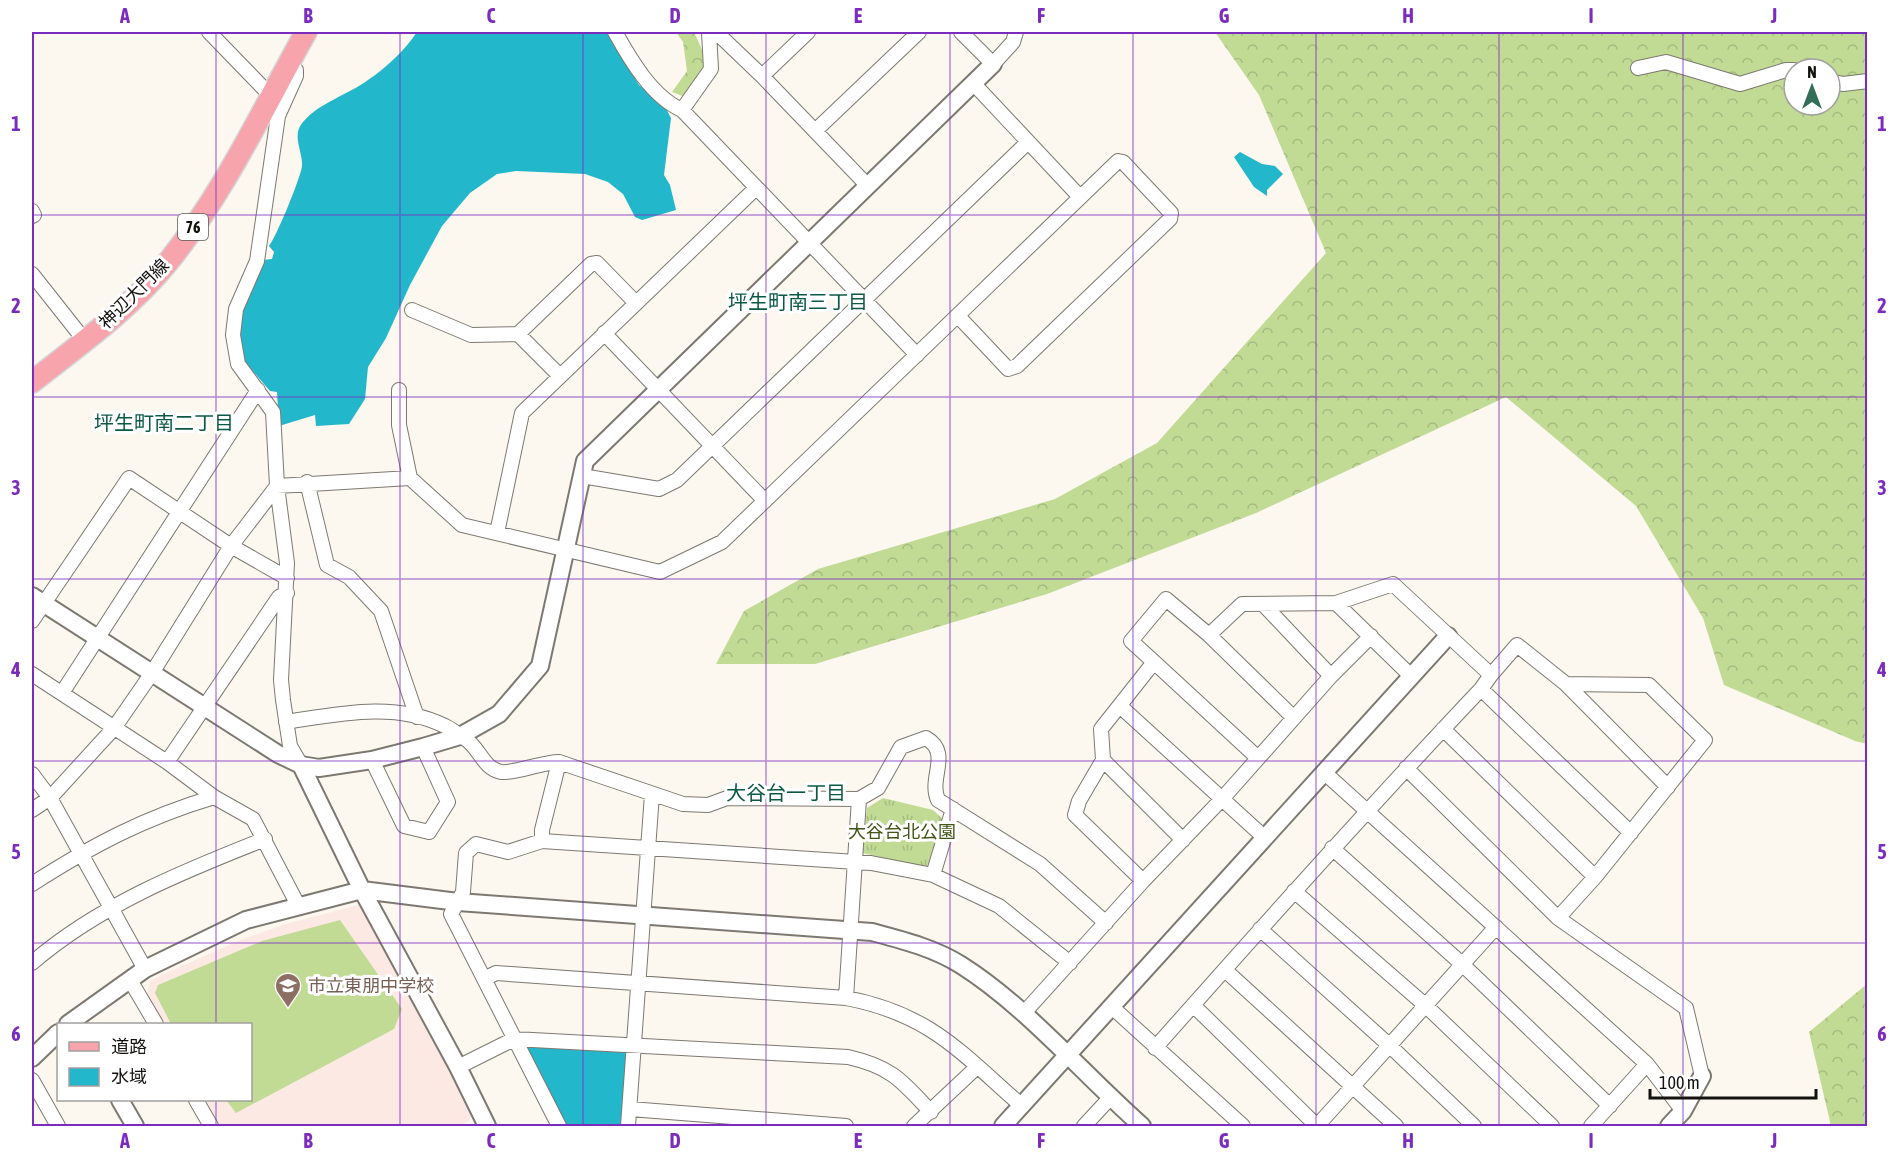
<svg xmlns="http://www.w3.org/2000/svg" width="1899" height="1158" font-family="'Asap Condensed','Noto Sans JP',sans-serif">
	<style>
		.education { fill: #fde9e3 }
		.grass { fill: #c1db95 }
		.forest { fill: url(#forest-crowns); fill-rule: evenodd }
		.park { fill: url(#park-tufts) }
		.water { fill: #23b7cc }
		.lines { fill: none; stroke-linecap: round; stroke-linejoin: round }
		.minor-casing { stroke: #7d7971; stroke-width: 16 }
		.tertiary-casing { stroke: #7d7971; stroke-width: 20 }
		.primary-casing { stroke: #d5d4d4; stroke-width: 24 }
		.minor { stroke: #fff; stroke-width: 14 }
		.tertiary { stroke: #fff; stroke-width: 16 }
		.primary { stroke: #f7a4ad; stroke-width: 21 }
		.grid { fill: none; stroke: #7b2cbf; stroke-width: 1.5; stroke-opacity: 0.55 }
		.labels { text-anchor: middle; stroke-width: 6; stroke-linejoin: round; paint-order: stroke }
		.shield { fill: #fff; stroke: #5a5957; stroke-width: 1.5 }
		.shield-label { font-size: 16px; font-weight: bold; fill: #13120f }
		.street-label { font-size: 18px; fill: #13120f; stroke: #fff }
		.park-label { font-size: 18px; fill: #415417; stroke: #fff }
		.education-label { font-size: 18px; fill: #785e54; stroke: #fff; text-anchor: start }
		.neighbourhood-label { font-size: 20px; fill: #0c5943; stroke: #fff }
		.neatline { fill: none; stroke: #7b2cbf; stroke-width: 2 }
		.grid-label { font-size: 20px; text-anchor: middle; font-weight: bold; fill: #7b2cbf }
	</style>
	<defs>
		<pattern id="forest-crowns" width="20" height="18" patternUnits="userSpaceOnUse" patternTransform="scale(1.5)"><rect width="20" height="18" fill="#c1db95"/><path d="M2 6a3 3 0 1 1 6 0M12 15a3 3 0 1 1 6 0" fill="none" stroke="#a5bb7f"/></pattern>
		<pattern id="park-tufts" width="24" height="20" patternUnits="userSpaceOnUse" patternTransform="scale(1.5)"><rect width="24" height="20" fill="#c1db95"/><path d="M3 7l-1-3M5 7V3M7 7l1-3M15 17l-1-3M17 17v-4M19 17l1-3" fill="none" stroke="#a5bb7f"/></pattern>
	</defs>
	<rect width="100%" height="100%" fill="#fcf7ef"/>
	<path class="education" d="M362,904L375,921L472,1114L469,1121L459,1126H220L205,1100H250V1024H164L147,993L151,980L240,940L286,924Z"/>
	<path class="grass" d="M340,920L402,1009L394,1029L236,1113L226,1100H250V1024H171L155,993L158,985L262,941Z"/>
	<path class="forest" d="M676,32H694C711,68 709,67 685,97L672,92L687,71L683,42Z
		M1215,32H1867V744L1855,741L1724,685L1703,618L1636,506L1506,397L1256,513L1047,594L815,664H716L744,611L818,569L1055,499L1157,443L1326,253L1259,95ZM1794,69H1830V105H1794Z
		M1867,984V1126H1831L1809,1032Z"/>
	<path class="park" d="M883,798L933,810L943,819L927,867L862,853L867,808Z"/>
	<path class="water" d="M417,32H607L639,85L664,105L671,118L664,175L670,185L676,210L642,220L635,217L623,194L608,182L585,174L516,171L497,174L470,193L442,226L410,285L386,338L368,367L365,399L349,424L316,426L315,415L279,426L277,392L270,391L244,361L238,326L242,309L263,260L272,259L274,252L269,246C276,238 301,177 302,166C303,152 291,135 303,122C320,102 348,95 368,80C386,68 405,50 417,32Z
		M1240,152L1262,164L1275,166L1283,174L1267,190V196L1254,187L1234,157Z
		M519,1043L630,1050L621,1126H565Z"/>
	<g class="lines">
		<defs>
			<path id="minor" d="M209,32L270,95
				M615,32C630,59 652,97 682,110L917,355
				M716,32L762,76L868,186
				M961,32L993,64L1013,42L1016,32
				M289,63L296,70V76L278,116L257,261L236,309L233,335L238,364L273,412L277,486L287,563L281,680L283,700L290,746L301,765
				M1638,68L1666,62L1740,84L1786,70H1794
				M762,76L808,32
				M1830,81L1843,84L1868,81
				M974,84L1080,197
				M682,110L711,69L709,32
				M815,131L919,32
				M32,211L34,215L32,216
				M32,274L85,341
				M412,310L471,335L518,334L559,375
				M604,333L765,501
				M518,334L591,264L597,263L635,302
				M399,390V425L410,478L462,525L660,572L722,542L1118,161L1123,162L1171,213L1170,219L1017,366L1008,369L958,316
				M582,476L659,489L677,480L1028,142
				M307,482L327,565L349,577L381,611L417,717
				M497,533L522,413L756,188
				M1336,603L1411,676
				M1263,604L1331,676
				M32,621L129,478L231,546L287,578
				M1209,635L1294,718
				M1154,662L1258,758
				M32,674L167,762L214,797L253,819L299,907
				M1566,684L1668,787
				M1481,689L1631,833
				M62,693L258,390
				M1121,707L1265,838
				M286,722C338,714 395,701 445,726C452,729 458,735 464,738C480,747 482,768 501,772C512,774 543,762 559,762L683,804L708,805L727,798L859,799L878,788L901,747L926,738C952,753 928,778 938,800L1040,864L1106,923
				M1443,729L1595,877
				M372,760L404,826L429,832L448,802L423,747
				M1103,760L1183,840
				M167,762L279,597L287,593
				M1406,768L1558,918L1686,1008L1702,1076
				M32,774L50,798L145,969
				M1326,774L1647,1064L1683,1111
				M32,810L50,798L114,728L152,673L231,546L277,486L410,478
				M542,841V830L559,762
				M1332,848L1462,964L1610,1106
				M933,875L953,809
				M1143,881L1075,815L1079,801L1103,760L1101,729L1154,662L1131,641L1166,599L1209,635L1242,604L1336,603L1393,584L1491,675L1517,645L1566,684L1649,685L1705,740L1595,877L1558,918
				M32,884C93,845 144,818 214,797
				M1294,891L1425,1005L1552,1126
				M1260,929L1389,1045L1474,1126
				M32,963C99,905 184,871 265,839
				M1225,970L1396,1126
				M484,979L496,973L846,998C930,1014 960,1052 1022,1106
				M130,980L156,1024
				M846,998L859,799
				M1193,1005L1317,1126
				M1113,1008L1243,1126
				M1023,1014L1143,881L1222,799L1331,676L1371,636
				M1155,1048C1262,927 1370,806 1481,689L1491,675
				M458,1067L514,1039L848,1057C892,1067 902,1081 931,1112
				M32,1080L58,1126
				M196,1100L211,1126
				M630,1109L846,1126
				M559,1126L451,914L463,892L466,853L476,844L508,852L542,841L871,863L933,875L999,906L1070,963
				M628,1126L652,794
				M914,1126L977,1067
				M1084,1126L1110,1098
				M1317,1126L1496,927
				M1591,1126L1647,1064"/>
			<path id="tertiary" d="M32,596L278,754L301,765L362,890L458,1067L487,1126
				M301,765L319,768L372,760L423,747L460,736L499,714L540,666L585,461L993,64
				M68,1024L145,969L246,920L362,890L458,902L872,932C902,940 934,948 961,965C1026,1006 1084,1075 1142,1126
				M32,1058L58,1033
				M120,1100L135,1126
				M1003,1126L1448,636
				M1669,1126L1683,1111L1702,1076"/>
			<path id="primary" d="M32,382C79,345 130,309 168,262C224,193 263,109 306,32"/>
		</defs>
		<use href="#minor" class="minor-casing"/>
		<use href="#tertiary" class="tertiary-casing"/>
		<use href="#primary" class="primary-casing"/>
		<use href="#minor" class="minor"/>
		<use href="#tertiary" class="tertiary"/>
		<use href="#primary" class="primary"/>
	</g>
	<path class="grid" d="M216,32V1024M400,32V1126M583,32V1126M766,32V1126M950,32V1126M1133,32V1126M1316,32V1126M1499,32V1126M1683,32V1126M32,215H1868M32,397H1868M32,579H1868M32,761H1868M32,943H1868M216,1100V1126"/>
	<defs>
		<symbol id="school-pin" viewBox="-11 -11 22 30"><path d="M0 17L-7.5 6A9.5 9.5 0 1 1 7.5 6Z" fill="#8d6e63" stroke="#fff"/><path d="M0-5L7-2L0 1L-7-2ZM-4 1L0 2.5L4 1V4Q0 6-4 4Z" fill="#fff"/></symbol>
	</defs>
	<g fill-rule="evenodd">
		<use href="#school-pin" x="273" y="971" width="30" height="40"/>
	</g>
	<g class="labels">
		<rect class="shield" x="178" y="214" width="30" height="26" rx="4.5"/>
		<g class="shield-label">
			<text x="193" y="233">76</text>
		</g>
		<g class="street-label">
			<text transform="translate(134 294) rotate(-45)" y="6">神辺大門線</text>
		</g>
		<g class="park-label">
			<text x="902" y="838">大谷台北公園</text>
		</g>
		<g class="education-label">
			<text x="308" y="992">市立東朋中学校</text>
		</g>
		<g class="neighbourhood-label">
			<text x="798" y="309">坪生町南三丁目</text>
			<text x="164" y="430">坪生町南二丁目</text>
			<text x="786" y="800">大谷台一丁目</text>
		</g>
	</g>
	<rect width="1899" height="1158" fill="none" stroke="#ffffff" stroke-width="66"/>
	<rect x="57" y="1023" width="195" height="78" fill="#ffffff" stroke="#a1a09f" stroke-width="1.5"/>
	<rect x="69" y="1042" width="30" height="9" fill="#f7a4ad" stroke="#a1a09f" stroke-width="1.5"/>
	<text x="111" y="1053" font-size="18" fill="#13120f">道路</text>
	<rect x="69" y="1068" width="30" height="18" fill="#23b7cc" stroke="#a1a09f" stroke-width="1.5"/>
	<text x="111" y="1083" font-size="18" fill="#13120f">水域</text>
	<g transform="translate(1812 87)"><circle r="28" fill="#ffffff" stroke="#a1a09f" stroke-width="1.5"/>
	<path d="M0-4.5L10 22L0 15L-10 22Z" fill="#326e58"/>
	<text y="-9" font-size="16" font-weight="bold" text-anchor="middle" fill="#13120f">N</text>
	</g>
	<path d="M1650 1089v9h166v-9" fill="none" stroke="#13120f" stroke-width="3"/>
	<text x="1659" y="1089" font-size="18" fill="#13120f" stroke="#ffffff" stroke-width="4.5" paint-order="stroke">100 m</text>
	<rect x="33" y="33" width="1833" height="1092" class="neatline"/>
	<g class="grid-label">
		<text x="125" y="23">A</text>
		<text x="308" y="23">B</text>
		<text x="491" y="23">C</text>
		<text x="675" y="23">D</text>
		<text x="858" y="23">E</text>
		<text x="1041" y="23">F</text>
		<text x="1224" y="23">G</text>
		<text x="1408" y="23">H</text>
		<text x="1591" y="23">I</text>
		<text x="1774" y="23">J</text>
		<text x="16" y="131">1</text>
		<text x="1882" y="131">1</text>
		<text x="16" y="313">2</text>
		<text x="1882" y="313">2</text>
		<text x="16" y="495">3</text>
		<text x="1882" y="495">3</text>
		<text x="16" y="677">4</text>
		<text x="1882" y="677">4</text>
		<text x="16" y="859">5</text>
		<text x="1882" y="859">5</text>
		<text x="16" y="1041">6</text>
		<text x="1882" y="1041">6</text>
		<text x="125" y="1148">A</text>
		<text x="308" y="1148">B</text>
		<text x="491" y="1148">C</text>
		<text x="675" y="1148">D</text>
		<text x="858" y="1148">E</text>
		<text x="1041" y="1148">F</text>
		<text x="1224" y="1148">G</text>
		<text x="1408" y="1148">H</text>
		<text x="1591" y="1148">I</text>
		<text x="1774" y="1148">J</text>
	</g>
</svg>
